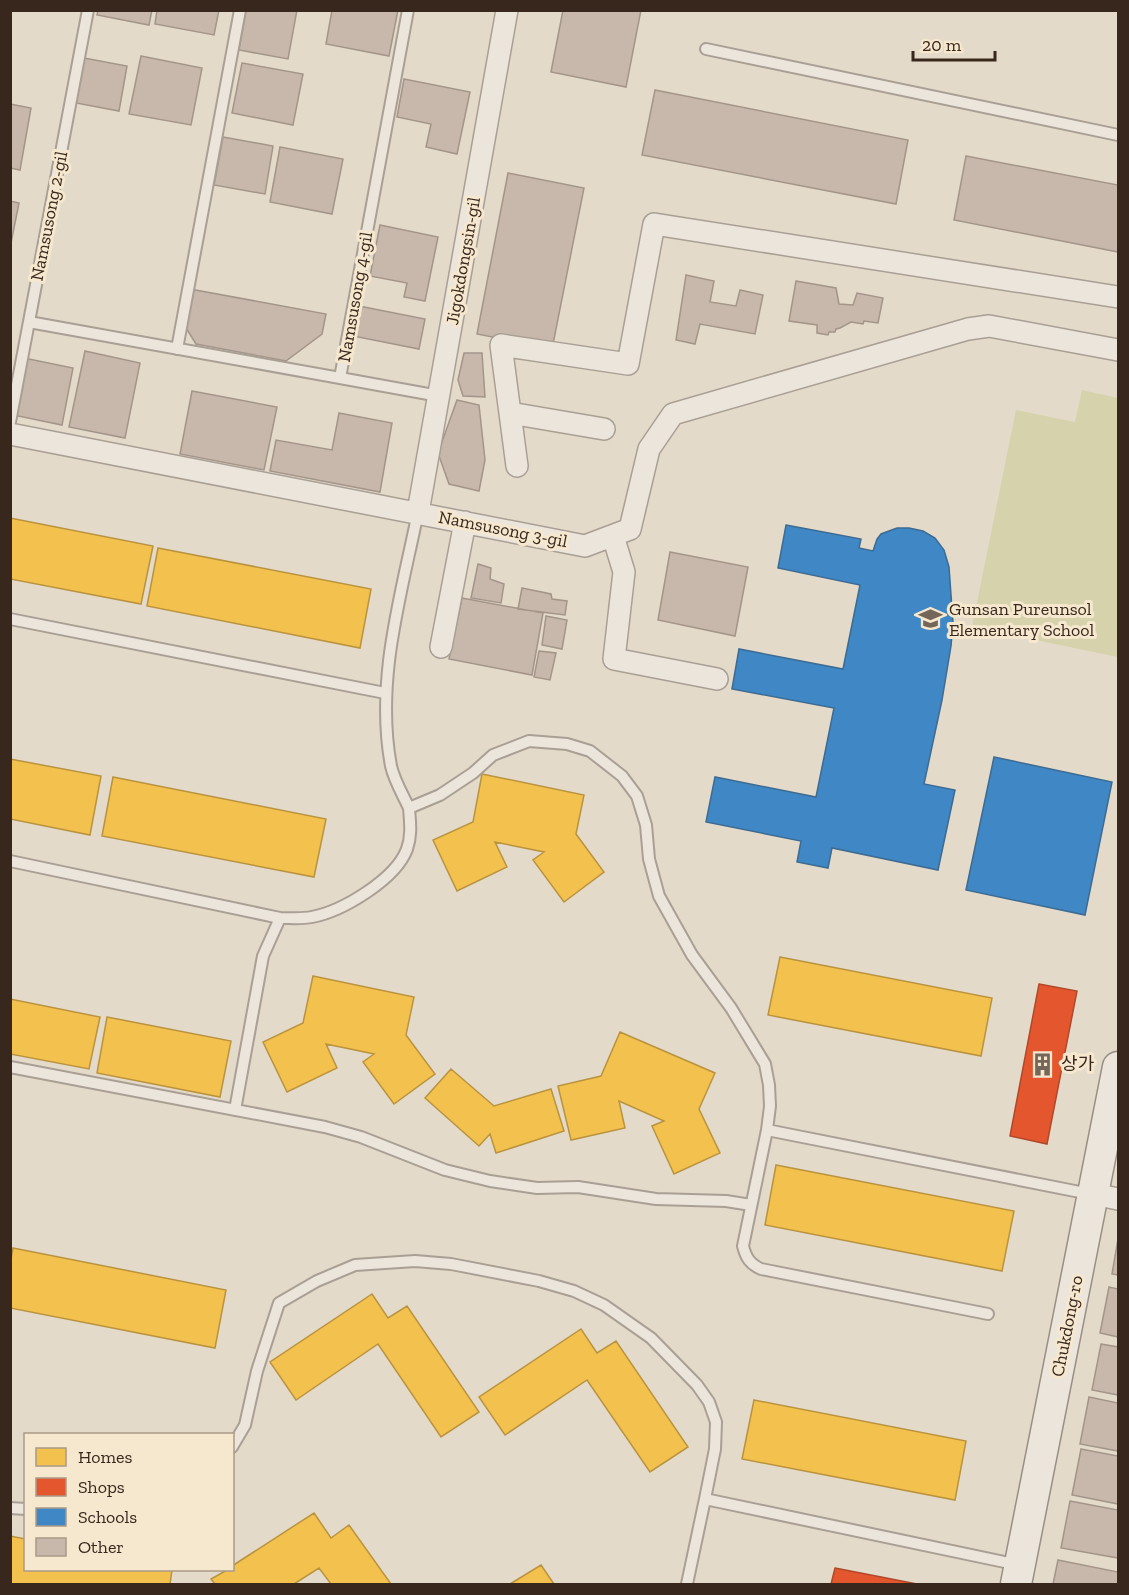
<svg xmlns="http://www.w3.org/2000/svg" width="1129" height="1595" font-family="'Zilla Slab','Noto Sans KR',serif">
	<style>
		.green { fill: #d6d2ac }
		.homes { fill: #f2c14e; stroke: #ba933f; stroke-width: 1.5 }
		.shops { fill: #e4572e; stroke: #b04929; stroke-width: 1.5 }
		.schools { fill: #3f88c5; stroke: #3d6b92; stroke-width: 1.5 }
		.building { fill: #c7b8ab; stroke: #a4958a; stroke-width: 1.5 }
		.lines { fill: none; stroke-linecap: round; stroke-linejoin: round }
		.lane-casing { stroke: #a99f94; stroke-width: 14 }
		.street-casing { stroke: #a99f94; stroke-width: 24 }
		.secondary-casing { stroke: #988f84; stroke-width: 33 }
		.lane { stroke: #ece5dc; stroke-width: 10 }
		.street { stroke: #ece5dc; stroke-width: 21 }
		.secondary { stroke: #ece5dc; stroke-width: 30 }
		.labels { text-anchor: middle; stroke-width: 6; stroke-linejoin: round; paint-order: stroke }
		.street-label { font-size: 18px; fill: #37271c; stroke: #f6e7cf }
		.poi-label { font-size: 18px; fill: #37271c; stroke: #f6e7cf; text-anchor: start }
	</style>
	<rect width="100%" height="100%" fill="#e4daca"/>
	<path class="green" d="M1082,390L1118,398V657L972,627L1016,410L1075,422Z"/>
	<path class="homes" d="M10,518L153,546L141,604L10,579Z
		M158,548L371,589L360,648L147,606Z
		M10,759L101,776L90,835L10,819Z
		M482,774L584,795L576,834L604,872L564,902L533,860L544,852L495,842L507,867L457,891L433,840L473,822Z
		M113,777L326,819L314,877L102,836Z
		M780,957L992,998L981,1056L768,1015Z
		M313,976L414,997L406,1035L435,1074L394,1104L363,1062L374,1054L326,1044L337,1068L287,1092L263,1042L303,1023Z
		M10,999L100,1017L89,1069L10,1054Z
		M107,1017L231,1041L220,1097L97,1073Z
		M620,1032L715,1073L699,1109L720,1153L674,1174L652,1126L664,1121L619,1101L625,1128L571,1140L558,1086L601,1076Z
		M451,1069L494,1106L551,1089L564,1131L496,1153L490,1134L479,1146L425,1098Z
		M776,1165L1014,1211L1002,1271L765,1225Z
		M13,1248L226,1290L215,1348L10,1308V1264Z
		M372,1294L388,1318L407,1306L479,1412L441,1437L378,1344L296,1400L270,1362Z
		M581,1329L597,1353L616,1341L688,1447L650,1472L587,1380L505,1435L479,1397Z
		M754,1400L966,1441L955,1500L742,1459Z
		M314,1513L331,1538L349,1525L391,1584H331L319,1568L294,1584H215L211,1579L227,1570H232V1566Z
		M10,1536L26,1539V1570H172L170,1584H10Z
		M541,1565L554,1584H510Z"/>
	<path class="shops" d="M1039,984L1077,991L1047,1144L1010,1136Z
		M835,1568L917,1584H831Z"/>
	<path class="schools" d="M786,525L861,539L859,548L873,551L877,539L881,534L897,528H909L923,531L935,538L944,550L949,567L953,623L951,646L942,700L924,784L955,790L938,870L832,848L828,868L797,862L801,841L706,822L715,777L816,797L834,708L732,689L739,649L843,669L860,585L778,568Z
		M994,757L1112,782L1085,915L966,890Z"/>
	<path class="building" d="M98,10H152L149,25L97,15Z
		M157,10H219L214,35L155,24Z
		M246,10H297L288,59L239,50Z
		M332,10H398L389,56L326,44Z
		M563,10H641L626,87L551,72Z
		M141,56L202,68L191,125L129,114Z
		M84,58L127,66L119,111L76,103Z
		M242,63L303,74L293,125L232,113Z
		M404,79L470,92L457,154L426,147L431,124L397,117Z
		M655,90L908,140L896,204L642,155Z
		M10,104L31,108L20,170L10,168Z
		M223,137L273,146L265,194L214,185Z
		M280,147L343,159L332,214L270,202Z
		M966,156L1118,185V252L954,220Z
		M508,173L584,188L552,349L477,334Z
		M10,201L19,203L10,248Z
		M380,225L438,237L425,301L404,297L407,283L370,276Z
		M686,275L714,281L710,302L736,306L740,290L763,295L755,334L700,324L695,344L676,340Z
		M796,281L836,288L839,304L853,305L857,293L883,298L878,323L864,321L863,324L851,322L840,328L836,329L835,332H829L828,335L817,333V325L789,321Z
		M190,289L326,314L322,334L286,361L196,344L183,323Z
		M359,306L425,319L419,349L353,336Z
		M85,351L140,363L125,438L69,427Z
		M464,353H482L485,397L463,396L458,380Z
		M24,358L73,368L62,425L13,415Z
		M192,391L277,407L264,470L180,454Z
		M457,400L479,405L485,460L479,491L449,484L438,453Z
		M339,413L392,423L380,492L270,471L276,440L332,450Z
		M670,552L748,567L735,636L658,620Z
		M478,564L491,568L490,579L504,584L501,603L471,598Z
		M522,588L551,594L552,599L567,601L565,615L518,609Z
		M462,598L543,613L532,675L449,659Z
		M546,616L567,620L562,649L542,645Z
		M539,651L556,653L550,680L534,677Z
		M1118,1239V1275L1112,1274Z
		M1109,1287L1118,1289V1337L1100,1333Z
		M1101,1344L1118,1347V1395L1092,1390Z
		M1089,1397L1118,1403V1451L1080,1444Z
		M1081,1449L1118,1456V1504L1072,1495Z
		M1070,1501L1118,1510V1558L1061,1548Z
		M1058,1560L1118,1572V1584H1053Z"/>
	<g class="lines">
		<defs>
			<path id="lane" d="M706,49L1118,135
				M29,322L340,378L408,10
				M177,349L240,10
				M340,378L439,396
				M10,422L88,10
				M10,619L385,693
				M409,808C403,795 394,780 391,766C375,680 401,596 418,512
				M10,861L280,918C291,918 302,919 312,917C343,911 396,879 407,849C412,835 410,822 409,808L440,795L473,773L493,755L529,741L567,744L590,751L622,776L637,796L646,825L649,859L659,896L692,955L731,1008L765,1064L769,1085L770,1106L767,1130L1090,1194
				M10,1067L325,1127L361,1137L445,1170L490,1181L537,1188L578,1187L656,1199L726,1201L751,1205
				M235,1110L263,956L280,918
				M767,1130L743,1246C746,1258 750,1264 761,1269L988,1314
				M232,1447L245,1425L257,1371L279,1303L317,1281L355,1265L415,1261L451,1264L539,1281L574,1291L604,1305L651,1338L697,1385L709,1402L716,1422L715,1449L705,1499L1019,1565
				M10,1508L26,1509
				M687,1584L705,1499"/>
			<path id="street" d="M510,413L604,429
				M10,434L585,546L630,529L649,449L673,414L968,329L989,326L1118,350
				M517,466L501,345L628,364L654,224L1118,297
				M418,512L507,10
				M613,536L624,572L614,659L717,679
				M441,647L465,522
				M1094,1194L1118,1199"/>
			<path id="secondary" d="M1016,1584L1118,1067"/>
		</defs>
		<use href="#lane" class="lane-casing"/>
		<use href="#street" class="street-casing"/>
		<use href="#secondary" class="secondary-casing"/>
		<use href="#lane" class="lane"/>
		<use href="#street" class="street"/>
		<use href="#secondary" class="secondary"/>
	</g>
	<defs>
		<symbol id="school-bare" viewBox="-9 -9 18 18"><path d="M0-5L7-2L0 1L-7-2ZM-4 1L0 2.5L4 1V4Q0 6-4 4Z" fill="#746659" stroke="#f6e7cf" stroke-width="2.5" paint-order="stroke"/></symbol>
		<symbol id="building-bare" viewBox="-9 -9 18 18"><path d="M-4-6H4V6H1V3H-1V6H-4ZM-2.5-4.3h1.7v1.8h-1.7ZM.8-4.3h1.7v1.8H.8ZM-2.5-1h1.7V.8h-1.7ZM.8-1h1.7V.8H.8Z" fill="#746659" stroke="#f6e7cf" stroke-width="2.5" paint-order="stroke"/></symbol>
	</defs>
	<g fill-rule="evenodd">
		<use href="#school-bare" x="914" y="602" width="33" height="33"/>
		<use href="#building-bare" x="1026" y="1048" width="33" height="33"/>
	</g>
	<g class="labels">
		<g class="street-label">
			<text transform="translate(49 216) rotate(-79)" y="6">Namsusong 2-gil</text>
			<text transform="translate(463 261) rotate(-80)" y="6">Jigokdongsin-gil</text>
			<text transform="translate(355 297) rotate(-80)" y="6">Namsusong 4-gil</text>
			<text transform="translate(503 529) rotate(11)" y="6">Namsusong 3-gil</text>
			<text transform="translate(1067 1326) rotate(-79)" y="6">Chukdong-ro</text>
		</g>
		<g class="poi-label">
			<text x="949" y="615">Gunsan Pureunsol<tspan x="949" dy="21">Elementary School</tspan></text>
			<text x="1061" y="1070">상가</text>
		</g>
	</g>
	<rect width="1129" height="1595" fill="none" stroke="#37271c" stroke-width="24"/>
	<rect x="24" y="1433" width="210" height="138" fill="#f6e7cf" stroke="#aa9a87" stroke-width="1.5"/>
	<rect x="36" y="1448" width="30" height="18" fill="#f2c14e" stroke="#aa9a87" stroke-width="1.5"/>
	<text x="78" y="1463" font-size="18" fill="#37271c">Homes</text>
	<rect x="36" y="1478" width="30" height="18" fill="#e4572e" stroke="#aa9a87" stroke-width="1.5"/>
	<text x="78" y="1493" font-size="18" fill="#37271c">Shops</text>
	<rect x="36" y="1508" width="30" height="18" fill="#3f88c5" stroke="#aa9a87" stroke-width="1.5"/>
	<text x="78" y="1523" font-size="18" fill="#37271c">Schools</text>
	<rect x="36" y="1538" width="30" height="18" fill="#c7b8ab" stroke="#aa9a87" stroke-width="1.5"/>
	<text x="78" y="1553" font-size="18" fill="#37271c">Other</text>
	<path d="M913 51v9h82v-9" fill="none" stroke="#37271c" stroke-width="3"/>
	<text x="922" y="51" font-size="18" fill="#37271c" stroke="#f6e7cf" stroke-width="4.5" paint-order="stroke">20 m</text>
</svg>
